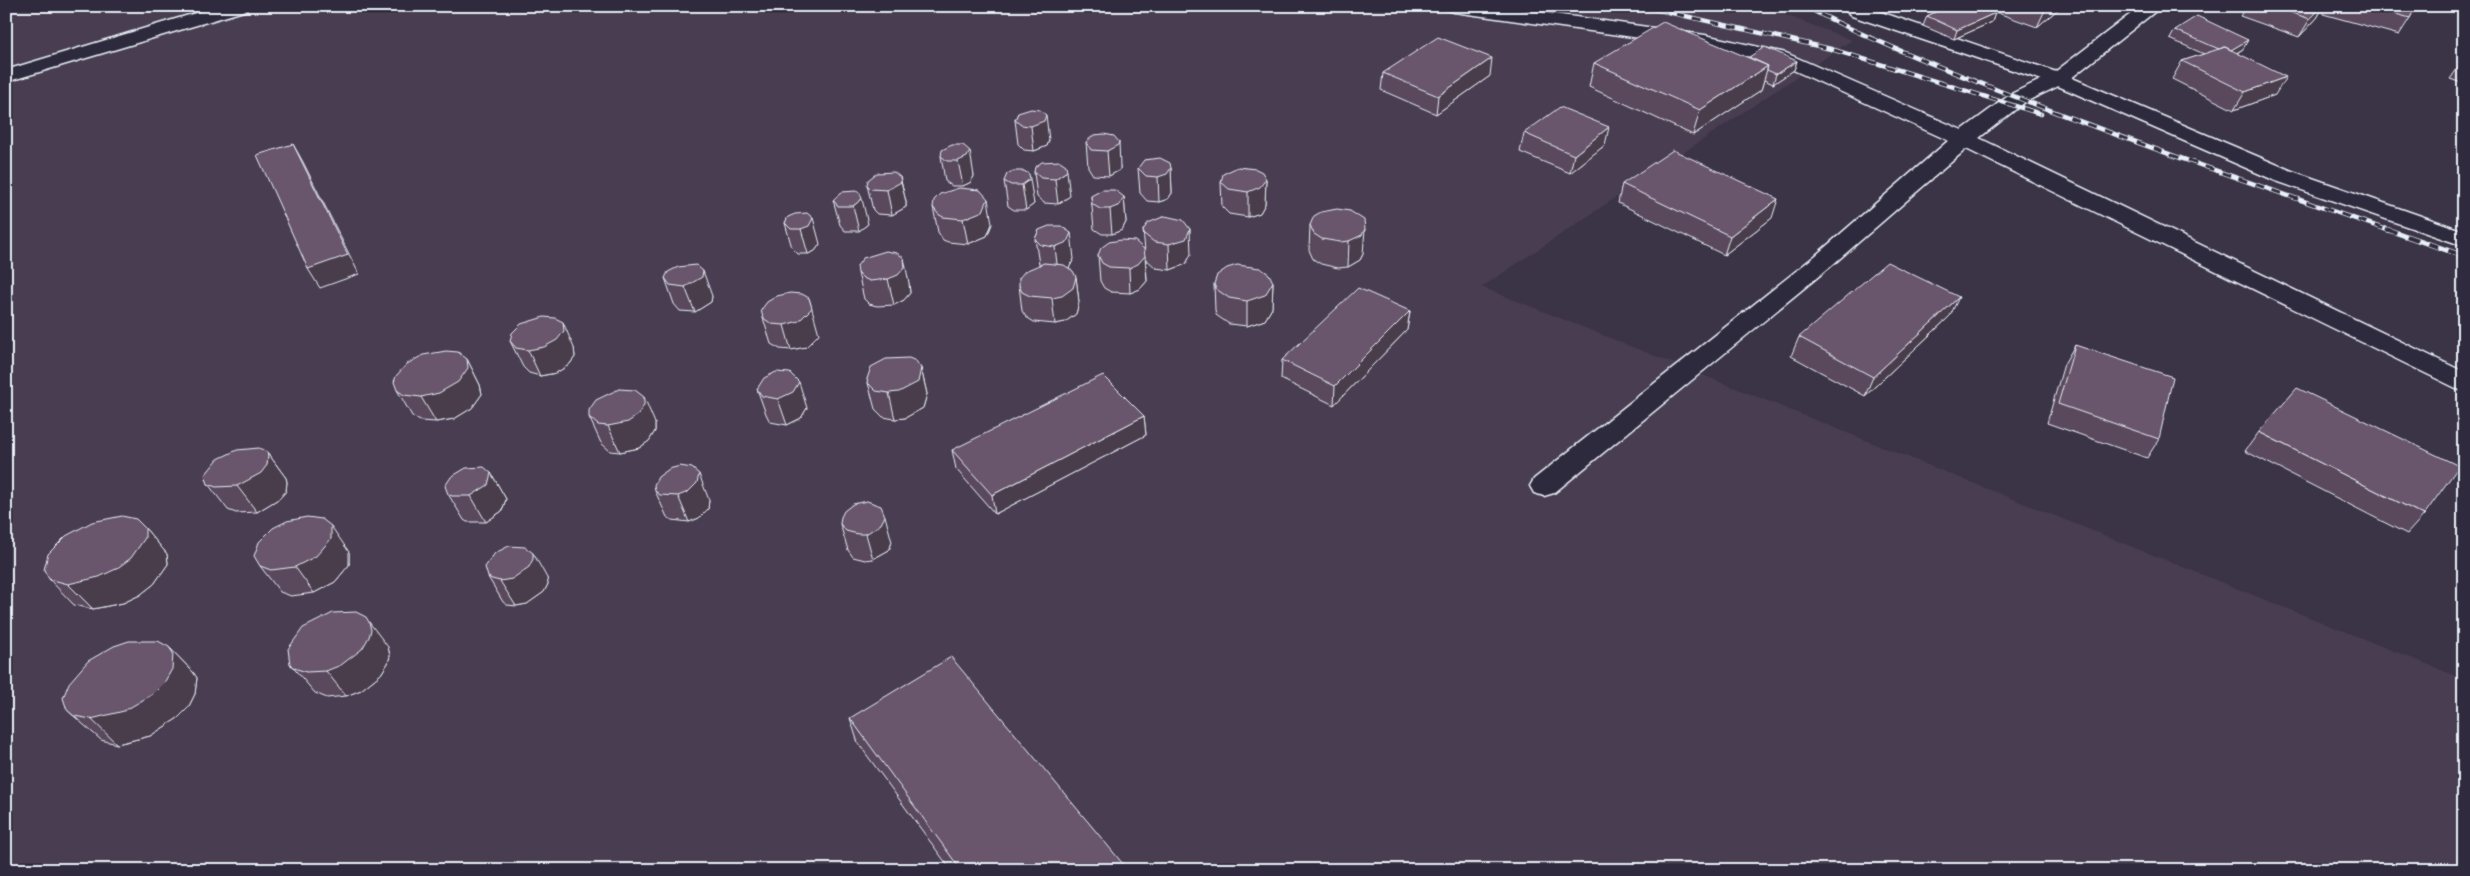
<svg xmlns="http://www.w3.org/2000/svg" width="2470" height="876" font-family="'Playpen Sans',sans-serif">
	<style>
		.built { fill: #493d51 }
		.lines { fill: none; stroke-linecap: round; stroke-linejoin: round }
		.lane-casing { stroke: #e8f1f8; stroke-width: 3 }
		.street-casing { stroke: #e8f1f8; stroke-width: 3 }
		.lane { fill: #2f2a3d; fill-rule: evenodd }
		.street { fill: #2f2a3d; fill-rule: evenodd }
		.rail-far1-casing { stroke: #e8f1f8; stroke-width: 4.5 }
		.rail-casing { stroke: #e8f1f8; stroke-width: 5.5 }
		.rail-far1 { stroke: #2f2a3d; stroke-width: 3; stroke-dasharray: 9; stroke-linecap: butt }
		.rail { stroke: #2f2a3d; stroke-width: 4; stroke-dasharray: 11; stroke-linecap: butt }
		.wall { fill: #5a495d; stroke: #e8f1f8 }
		.shaded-wall { fill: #4a3c4c; stroke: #e8f1f8 }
		.building { fill: #69556c; stroke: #e8f1f8 }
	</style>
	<rect width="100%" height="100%" fill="#3b3346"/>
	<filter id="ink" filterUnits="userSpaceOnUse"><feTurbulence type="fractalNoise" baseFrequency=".02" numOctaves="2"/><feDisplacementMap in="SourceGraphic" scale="10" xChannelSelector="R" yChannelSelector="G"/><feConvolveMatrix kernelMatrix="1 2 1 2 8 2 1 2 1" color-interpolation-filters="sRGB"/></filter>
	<g filter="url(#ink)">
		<path class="built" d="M6,6H1761L1852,40L1482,287L2464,679V870H6Z"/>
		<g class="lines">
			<defs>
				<path id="lane" d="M219,6H249L247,10L6,82V70Z
					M1840,6H1863L2065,75L2292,171L2464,231V246L2276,181L2051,83L1852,16Z
					M1964,133L1972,134L1975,139L1972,144L1831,266L1554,493L1544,496L1534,493L1530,486L1534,479L1815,256L1956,134Z"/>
				<path id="street" d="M1445,6H1496L1705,35L1786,53L1962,130L2011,94L2051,75L2141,6H2162L2065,83L2025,102L1979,138L2464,372V392L1956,144L1780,64L1705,47L1454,12L1447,10Z"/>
			</defs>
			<use href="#lane" class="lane-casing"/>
			<use href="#street" class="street-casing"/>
			<use href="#lane" class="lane"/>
			<use href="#street" class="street"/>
			<defs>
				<path id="rail-far1" d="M1641,6L1831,49L2041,114
					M1804,6C1866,38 1930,63 1995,89C2125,140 2257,185 2390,231"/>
				<path id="rail" d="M2386,229L2464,256"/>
			</defs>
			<use href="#rail-far1" class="rail-far1-casing"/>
			<use href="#rail" class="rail-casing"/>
			<use href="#rail-far1" class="rail-far1"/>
			<use href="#rail" class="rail"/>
		</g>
		<path class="wall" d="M1948,6H2062L2037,27L1995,12L1992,22L1954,39L1923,26L1927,16Z
			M2246,6H2416L2410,18L2399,35L2323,14V7L2317,18L2299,37L2240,16Z
			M2175,30L2243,49L2237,53L2275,95L2234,110L2172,79L2182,61L2204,54L2170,39Z
			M1749,57L1797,61L1794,70L1773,84L1764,80L1761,90L1693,135L1589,87L1594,63Z
			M2464,64V84L2450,79L2457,69Z
			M1383,73L1490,76L1436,114L1381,90Z
			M1018,113L1049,140L1047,146L1034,151L1024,150L1018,144L1015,120Z
			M1524,133L1605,145L1570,173L1520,152Z
			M1104,134L1120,166V170L1109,176L1093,175L1088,167L1086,142Z
			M952,145L974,176L971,182L963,186H952L945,181L941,156Z
			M1042,162L1070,196L1058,204L1044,203L1037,197L1034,172Z
			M1138,168H1171L1172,193L1168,199L1159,202L1147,201L1140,193Z
			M1024,171L1034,204L1026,210H1014L1008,206L1004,181Z
			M900,177L906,202V207L892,215L877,214L873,210L867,185Z
			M1266,179L1265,204L1260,213L1248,217L1229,214L1222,207L1221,182Z
			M1622,184L1772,218L1724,255L1618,203Z
			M842,192L868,224L859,231H845L840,225L833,200Z
			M1091,196L1124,197L1126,222L1122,230L1112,234H1102L1094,229Z
			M933,207L992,224L987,236L968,244L948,242L943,240L938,232Z
			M1350,211L1363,254L1360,260L1348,267L1338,268L1321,264L1313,259L1309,250L1310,225Z
			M788,217L820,244L815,251L808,254H798L792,248L785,223Z
			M1039,230L1074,259L1069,268L1076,277L1079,302L1076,314L1065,322L1055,324L1034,322L1026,317L1022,311L1019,285L1039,265V264L1035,239Z
			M1143,230L1191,254L1186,264L1170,270L1156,268L1146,259L1147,281L1140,289L1130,293L1111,292L1104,288L1100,281L1098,255L1145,251Z
			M858,273L909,283L910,293L904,300L894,305L877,306L869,304L864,299Z
			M665,278L712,296L711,302L695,312L680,311L674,304Z
			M1273,282L1272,308L1265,320L1247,326L1229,324L1216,315L1215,310L1214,284Z
			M1410,311L1407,330L1334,405L1281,379L1282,360Z
			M1950,316L1865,396L1791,356L1799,337Z
			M763,318L819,334L806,347L791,350L780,349L771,344Z
			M510,341L574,348L575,357L569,365L556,373L540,376L529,373L523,367Z
			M2075,345L2159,439L2147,458L2047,423L2064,364Z
			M467,359L480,385L482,394L472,408L454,419L436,422L420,421L412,416L397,390Z
			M921,368L927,394L923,408L905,418L895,419L883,417L875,409L867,379Z
			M757,389L807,408L801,418L787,425L770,422L766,414Z
			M1144,416L1146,435L995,514L956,469L952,450Z
			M589,417L655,423V431L649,441L639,448L620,452L610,451L601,443Z
			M2259,432L2424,515L2407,534L2245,451Z
			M267,452L286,478L287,482L286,491L280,498L257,512L236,513L228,510L208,484Z
			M491,473L506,499L502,511L486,522H467L464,520L448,494Z
			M655,491L709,500L708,509L699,518L689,522L672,520L667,517Z
			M840,524L892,542L889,550L873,559L865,560L853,557L848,550Z
			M145,528L167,554L168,564L154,584L140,595L123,603L93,609L74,605L49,579Z
			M349,552V565L335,582L314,593L291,596L280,592L260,566Z
			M488,577L547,578L548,584L544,592L527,604L516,606L507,605L503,602Z
			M169,647L193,672L197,678L195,694L188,708L178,718L150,736L117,744L101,740L67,710Z
			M388,647L390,656L388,663L381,674L361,690L346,696L327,698L315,693L290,664Z
			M850,718L1128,870H951L858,743Z"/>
		<path class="shaded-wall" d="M2049,6H2062L2037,27L2045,10Z
			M2322,6H2324L2317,18L2299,37L2310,19Z
			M1995,13L1992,22L1954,39L1957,30Z
			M2248,40L2243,49L2221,62L2227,52Z
			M1492,58L1490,76L1436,114L1438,96Z
			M1797,61L1794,70L1773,84L1776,74Z
			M1768,66L1761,90L1693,135L1700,110Z
			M2286,77L2275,95L2234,110L2245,92Z
			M1046,115L1049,140L1047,146L1034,151L1031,126Z
			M1609,127L1605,145L1570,173L1574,155Z
			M1119,142L1120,166V170L1109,176L1107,151Z
			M293,144L303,162L359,274L320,288L308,269Z
			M970,151L974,176L971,182L963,186L958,161Z
			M1171,168L1172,193L1168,199L1159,202L1158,177Z
			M1067,171L1070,196L1058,204L1055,179Z
			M900,177L906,202V207L892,215L887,190Z
			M1030,179L1034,204L1026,210L1022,185Z
			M1266,179L1265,204L1260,213L1248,217V192Z
			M1124,197L1126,222L1122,230L1112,234L1110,209Z
			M862,199L868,224L859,231L853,206Z
			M988,199L992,224L987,236L968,244L963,219Z
			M1778,199L1772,218L1724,255L1730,236Z
			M813,218L820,244L815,251L808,254L801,229Z
			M1190,229L1191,254L1186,264L1170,270L1169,244Z
			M1365,229L1363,254L1360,260L1348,267L1349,241Z
			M1071,233L1074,259L1069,268L1058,272L1055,247Z
			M1145,256L1147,281L1140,289L1130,293L1129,268Z
			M904,258L909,283L910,293L904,300L894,305L888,279Z
			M703,271L712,296L711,302L695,312L685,287Z
			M1076,277L1079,302L1076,314L1065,322L1055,324L1052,298Z
			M1273,282L1272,308L1265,320L1247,326V301Z
			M1959,297L1950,316L1865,396L1873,377Z
			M809,298L819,334L806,347L791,350L784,325Z
			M1410,311L1407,330L1334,405L1335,386Z
			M563,322L574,348L575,357L569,365L556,373L540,376L528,350Z
			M467,359L480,385L482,394L472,408L454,419L436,422L421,397Z
			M921,368L927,394L923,408L905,418L895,419L889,393Z
			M799,382L807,408L801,418L787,425L778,399Z
			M644,397L655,423V431L649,441L639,448L620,452L608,426Z
			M1144,416L1146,435L995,514L992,495Z
			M267,452L286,478L287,482L286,491L280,498L257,512L237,486Z
			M491,473L506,499L502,511L486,522L471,496Z
			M699,474L709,500L708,509L699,518L689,522L678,496Z
			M885,516L892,542L889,550L873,559L866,534Z
			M331,526L349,552V565L335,582L314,593L295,567Z
			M145,528L167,554L168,564L154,584L140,595L123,603L93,609L68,584Z
			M533,553L547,578L548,584L544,592L527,604L516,606L500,581Z
			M369,622L388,647L390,656L388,663L381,674L361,690L346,696L326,671Z
			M169,647L193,672L197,678L195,694L188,708L178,718L150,736L117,744L91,719Z"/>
		<path class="building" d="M1948,6H1980L1995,13L1957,30L1927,16Z
			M2035,6H2049L2045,10Z
			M2271,6H2322L2310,19Z
			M2368,6H2416L2410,18Z
			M2197,16L2248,40L2231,50L2225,47L2219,49L2175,30Z
			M1663,22L1768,66L1700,110L1594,63Z
			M1438,37L1492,58L1438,96L1383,73Z
			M1765,47L1797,61L1776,74L1767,70L1768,66L1749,57Z
			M2225,47L2286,77L2245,92L2182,61Z
			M2464,64V72L2457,69Z
			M1560,107L1609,127L1574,155L1524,133Z
			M1031,109L1040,110L1046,115L1044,121L1031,126L1021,125L1015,120L1018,113Z
			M1104,134L1114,136L1119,142L1118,145L1107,151L1091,150L1086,142L1094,135Z
			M293,144L348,255L308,269L257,155Z
			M952,145H963L970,151L967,157L958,161H947L941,156L942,150Z
			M1673,150L1778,199L1730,236L1622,184Z
			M1160,158L1170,163L1171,168L1167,174L1158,177L1146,176L1138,168L1144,160Z
			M1060,161L1066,165L1067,171L1055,179L1041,178L1034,172L1035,167L1042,162Z
			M1238,167L1256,169L1262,172L1266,179L1260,187L1248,192L1229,189L1221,182L1223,174Z
			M1013,171H1024L1029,174L1030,179L1022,185H1011L1004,181L1007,174Z
			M894,172L900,177L901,182L887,190L871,189L867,185L868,180L877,173Z
			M959,188L980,190L988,199L983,211L963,219L943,217L938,214L933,207L934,200L940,194Z
			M1102,190H1115L1124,197L1120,205L1110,209H1100L1092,204L1091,196Z
			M856,191L860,193L862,199L853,206H838L833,200L842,192Z
			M1337,209L1350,211L1364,220L1365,229L1362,235L1349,241L1340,242L1322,239L1314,234L1310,225L1314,216L1321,212Z
			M807,213L813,218L809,226L801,229H791L785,223L788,217L795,214Z
			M1165,216L1183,220L1190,229L1186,239L1169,244L1154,242L1144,234L1143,230L1148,223Z
			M1049,226H1061L1071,233L1067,242L1055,247L1041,245L1035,239L1039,230Z
			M1121,240L1135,241L1144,249L1145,256L1138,264L1129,268L1109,267L1102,263L1098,255L1101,248L1109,242Z
			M886,251L897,253L904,258L905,267L898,275L888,279L870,281L863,278L858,273L857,266L863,258Z
			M1887,262L1959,297L1873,377L1799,337Z
			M1044,263L1064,265L1073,271L1076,277L1073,288L1062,296L1052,298L1030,296L1022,292L1019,285V278L1025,271Z
			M696,265L703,271L702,277L685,287L670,285L665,278L668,272L678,267Z
			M1237,265L1260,268L1269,274L1273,282L1265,295L1247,301L1229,298L1216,289L1214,284L1217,275L1227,268Z
			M1358,288L1410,311L1335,386L1282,360Z
			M790,293L802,294L809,298L812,308L799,321L784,325L772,324L763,318L761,310L767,302L777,296Z
			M544,317L555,318L563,322L564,331L557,340L544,347L528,350L516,348L510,341L512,333L521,324Z
			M2075,345L2173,377L2159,439L2058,404Z
			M446,351L458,352L467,359L468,368L458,382L439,393L421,397L404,395L397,390L394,382L396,376L407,364L423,355Z
			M909,358L916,361L921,368L918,382L899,392L889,393L876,391L868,383L867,379L871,367L886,359Z
			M776,372L790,373L799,382L793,392L778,399L762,396L757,389L764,378Z
			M1103,375L1144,416L992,495L952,450Z
			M2297,388L2459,466L2424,515L2259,432Z
			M619,389L635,390L644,397V405L638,415L628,422L608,426L598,425L589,417V410L596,400Z
			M259,448L267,452L268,456L267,465L261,473L237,486L216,487L208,484L205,475L218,459L237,450Z
			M680,466L692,468L699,474L697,483L688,492L678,496L660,495L655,491L654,485L658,477L669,469Z
			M484,467L491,473L488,485L471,496H452L448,494L445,486L451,477L466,468Z
			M867,501L881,506L885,516L881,524L866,534H858L846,531L840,524L841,517L844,511L853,504Z
			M122,516L136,519L145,528V538L131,558L116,569L99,577L68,584L49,579L44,570L48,554L66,536L92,522Z
			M307,517L322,519L331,526V539L316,556L295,567L271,570L260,566L254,556L259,542L273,528L287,521Z
			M509,546L525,547L533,553V559L529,567L512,579L500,581L492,579L488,577L485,567L495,553Z
			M356,612L366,617L369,622L371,630L369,637L362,649L341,665L326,671L306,672L294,668L290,664L288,649L303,628L333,613Z
			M129,641H158L169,647L173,653L172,669L164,683L153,694L124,711L91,719L74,716L67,710L63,698L69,683L88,661L114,646Z
			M951,657L1128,870H961L850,718Z"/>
	</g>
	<rect width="2470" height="876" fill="none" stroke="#2f2a3d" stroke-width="25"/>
	<rect x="12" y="12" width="2445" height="851" fill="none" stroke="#e8f1f8" stroke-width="2" filter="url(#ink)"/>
</svg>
